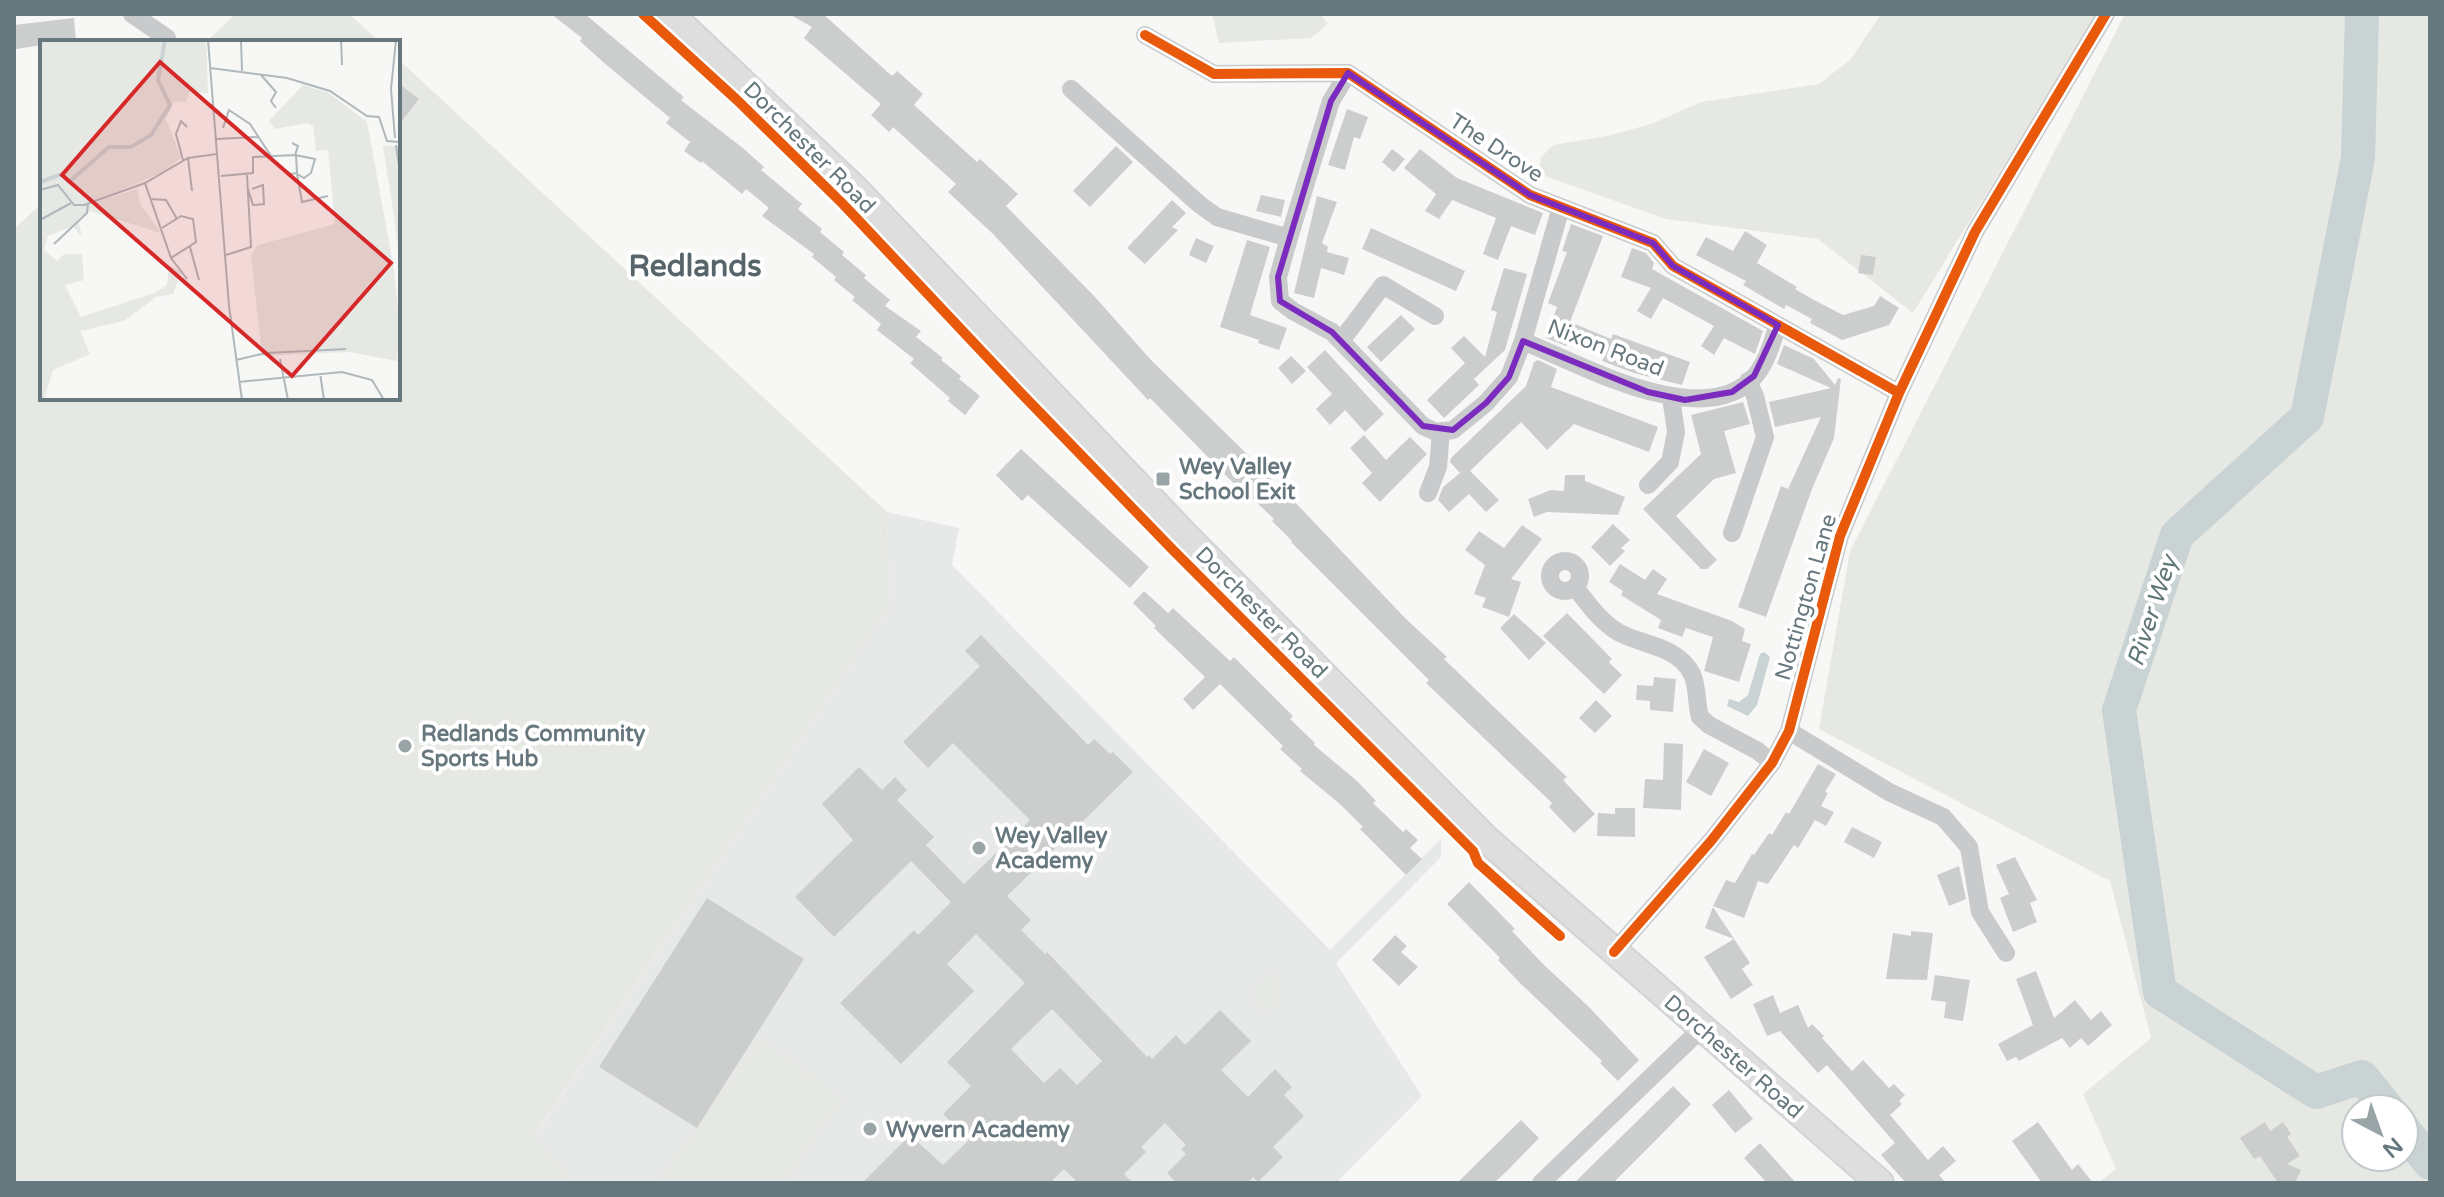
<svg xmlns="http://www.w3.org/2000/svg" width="2444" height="1197" font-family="'Varela Round',sans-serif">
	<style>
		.built { fill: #e7e8e8 }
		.green { fill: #e6e8e4; fill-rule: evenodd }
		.water { fill: #c9d3d3 }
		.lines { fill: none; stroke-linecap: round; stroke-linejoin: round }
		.river { stroke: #c9d3d3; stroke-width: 34 }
		.building { fill: #cccece; fill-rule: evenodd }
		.secondary-casing { stroke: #d2d3d3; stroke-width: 30 }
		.street { stroke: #c8cacb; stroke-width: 18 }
		.secondary { stroke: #dededf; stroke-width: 26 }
		.cycleway-casing { stroke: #fff; stroke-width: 15 }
		.cycleway { stroke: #e8590c; stroke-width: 10 }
		.marked { fill: none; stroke: #7b2cbf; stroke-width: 6; stroke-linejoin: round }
		.poi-dot { fill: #99a4a7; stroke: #fff; stroke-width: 3 }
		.labels { text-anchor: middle; stroke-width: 8; stroke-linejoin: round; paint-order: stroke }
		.street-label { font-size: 22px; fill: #66777d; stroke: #fff }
		.poi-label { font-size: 22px; font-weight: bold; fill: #66777d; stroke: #fff; text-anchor: start }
		.water-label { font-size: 24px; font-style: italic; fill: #617677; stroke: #fff }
		.district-label { font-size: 30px; font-weight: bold; fill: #576469; stroke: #fff }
		.inset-river { fill: none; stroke: #c9d3d3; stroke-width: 4 }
		.inset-road { fill: none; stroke: #b0b8bb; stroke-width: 2 }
		.view { fill: #d62828; fill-opacity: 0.15; stroke: #d62828; stroke-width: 4 }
		.inset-edge { fill: none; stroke: #66777d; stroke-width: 4 }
	</style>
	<rect width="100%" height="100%" fill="#f7f7f6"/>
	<path class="built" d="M887,512L959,528L952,565L1330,950L1441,839V857L1336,963L1422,1096L1336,1183H575L535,1136L889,607Z"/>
	<path class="green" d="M235,14H349L380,42H206Z
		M1212,14H1320L1328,24L1311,38L1219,43Z
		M1881,14H2097L1913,313L1818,239L1666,219L1539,174L1541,157L1553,145L1607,136L1651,124L1701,102L1819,84L1851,59Z
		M2125,14H2430V1183H2098L2116,1169L2083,1094L2151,1038L2110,881L1819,729L1850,551ZM2356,1109H2404V1157H2356Z
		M398,59L887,512L889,607L535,1135L575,1183H14V229L42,203V398H398Z
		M1272,968L1280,987L1279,1007L1263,1009L1253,1001L1251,990Z
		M760,1038L844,1099L783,1183H655Z"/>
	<path class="water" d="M1764,652L1770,657L1757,705L1748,716L1727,706L1729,699L1739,702L1748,695L1760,654Z"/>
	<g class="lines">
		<path class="river" d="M2362,14L2358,158L2307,417L2177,535L2119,710L2160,992L2316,1092L2362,1077L2388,1109
			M2404,1130L2430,1163"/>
	</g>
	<path class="building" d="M551,14H585L684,97L681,100L744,149L764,167L761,170L802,204L798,209L822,229L820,232L844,252L842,255L866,275L864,278L890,300L885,306L921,331L916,337L943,358L941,360L961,376L959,379L980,396L965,415L948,401L950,398L910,363L914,359L877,330L881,324L852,300L855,297L834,280L836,277L812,257L814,254L762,216L769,208L746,189L742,194L702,161L701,163L684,151L690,142L666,123L670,118L603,62L580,41L582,38Z
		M789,14H823L892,76L897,71L923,94L914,105L977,162L980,159L1018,194L1006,206L1095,297L1151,360L1252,459L1272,480L1269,483L1290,503L1293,500L1405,618L1447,657L1444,659L1567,777L1563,780L1595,814L1574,833L1549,807L1552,803L1426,683L1429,680L1291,542L1292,541L1272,521L1274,519L1253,499L1251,501L1150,398L1148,400L993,234L948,192L956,184L893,127L889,132L871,115L881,104L804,38L812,27Z
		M74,18L76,42H42V45L16,49L14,25Z
		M398,83L419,99L398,126Z
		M1347,109L1368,117L1360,139L1354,137L1345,170L1328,165Z
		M1116,146L1133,162L1090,207L1073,191Z
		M1392,149L1405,159L1394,172L1382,162Z
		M1420,149L1457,178L1543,213L1535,235L1511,226L1498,260L1483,254L1496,218L1452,200L1439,219L1425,211L1436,194L1404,168Z
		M1261,195L1285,200L1281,217L1256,211Z
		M1317,196L1337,202L1322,243L1328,247L1327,252L1349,258L1344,275L1321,268L1314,298L1294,293Z
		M1172,200L1186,213L1172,227L1178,230L1145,264L1127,248Z
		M1571,224L1603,236L1570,322L1611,339L1613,334L1690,362L1682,385L1634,373L1602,361L1604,357L1569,343L1566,346L1546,338L1557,307L1548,303L1567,252L1562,251Z
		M1371,228L1465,271L1456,291L1362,249Z
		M1745,231L1767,245L1757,263L1797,287L1795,289L1814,300L1843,315L1874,306L1880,296L1899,308L1889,325L1842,340L1810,323L1812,319L1786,305L1784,309L1743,285L1746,281L1696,255L1706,237L1733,251Z
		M1196,238L1214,246L1206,263L1189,255Z
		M1247,240L1270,247L1250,315L1287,328L1279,350L1258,343L1259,340L1220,327Z
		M1632,248L1646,253L1654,263L1652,269L1763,331L1755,354L1724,338L1714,355L1701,346L1714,326L1663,298L1651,319L1637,311L1651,288L1621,277Z
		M1861,255L1876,257L1873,275L1858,273Z
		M1504,268L1527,274L1505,350L1474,379L1479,385L1444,418L1427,400L1465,363L1451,348L1464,336L1485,357L1497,312L1491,310Z
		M1401,315L1415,329L1381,362L1367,347Z
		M1784,345L1814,359L1835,385L1838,378L1841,379L1834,438L1812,489L1766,617L1738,607L1781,486L1788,489L1821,417L1775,427L1769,402L1831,388L1777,364Z
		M1325,350L1384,414L1365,432L1345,410L1330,425L1316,409L1332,394L1307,367Z
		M1291,356L1306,371L1292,384L1278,368Z
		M1538,360L1557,369L1551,387L1658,427L1649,452L1574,424L1547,450L1521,422L1470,471L1499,500L1486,512L1469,494L1449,512L1438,500L1443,487L1460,473L1450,462L1451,458L1526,386L1534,362Z
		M1743,402L1750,424L1724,431L1736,473L1714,479L1676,516L1717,560L1707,569H1701L1643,509L1701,454L1691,415Z
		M1364,435L1386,460L1410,437L1427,454L1380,502L1362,483L1372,473L1350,448Z
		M1021,449L1149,567L1130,588L1028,495L1022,501L996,475Z
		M1565,475H1585V481L1625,497L1618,515L1547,512L1534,517L1528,499L1551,490L1564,491Z
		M1613,524L1630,540L1621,548L1625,551L1610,566L1591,547Z
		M1522,525L1542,539L1511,579L1521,582L1509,617L1482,607L1486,598L1474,594L1485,565L1465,550L1479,531L1504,548Z
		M1620,564L1645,580L1653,569L1667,579L1657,594L1732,621L1745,629L1742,641L1751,644L1739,682L1704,671L1713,637L1686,628L1682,637L1658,628L1661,620L1621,595L1623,591L1609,582Z
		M1144,591L1168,613L1173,608L1230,661L1234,657L1293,716L1290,719L1315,743L1314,745L1357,781L1376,801L1373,803L1403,832L1406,829L1418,840L1410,848L1422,859L1406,875L1360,829L1363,827L1341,805L1300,771L1302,769L1280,749L1283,746L1220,684L1193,710L1183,699L1205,677L1154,628L1156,626L1133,603Z
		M1567,613L1612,659L1609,662L1622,675L1604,694L1543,636Z
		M1514,614L1546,643L1529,660L1500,628Z
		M981,635L1088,745L1094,739L1110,754L1113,752L1133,772L1007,896L1031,920L1021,930L1045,954L1047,952L1147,1057L1149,1055L1152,1059L1176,1035L1185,1045L1220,1010L1251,1041L1221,1070L1248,1097L1275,1069L1292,1087L1284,1095L1304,1116L1273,1147L1283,1157L1258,1182L1253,1177L1247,1183H1177L1167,1173L1186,1154L1181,1149L1186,1145L1165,1123L1141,1147L1146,1152L1124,1174L1133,1183H1078L1064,1169L1050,1183H862L910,1135L943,1165L969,1140L943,1114L971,1086L947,1062L1025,983L976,934L947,964L974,991L901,1064L840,1003L914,930L918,935L951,902L911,861L834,937L795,897L853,840L822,804L859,767L882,790L895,777L907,790L897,800L934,837L926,845L964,884L1030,820L953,743L928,768L903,742L980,666L965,651ZM1052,1009L1102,1061L1077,1085L1060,1068L1044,1083L1011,1049Z
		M1654,677L1676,679L1673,712L1650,710V701L1636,700L1637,685L1653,686Z
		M1596,700L1612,716L1595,733L1579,718Z
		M1664,743L1683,744L1681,810L1643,808L1645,779L1663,780Z
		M1704,749L1729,763L1711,796L1686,782Z
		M1818,764L1836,774L1825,792L1828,793L1821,806L1834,812L1826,826L1815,820L1798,848L1794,845L1768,884L1758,881L1744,918L1713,906L1726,880L1735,883L1752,854L1754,855L1769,833L1772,835L1786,812L1789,814Z
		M1615,808H1635V837L1597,836L1598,813L1615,814Z
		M1852,827L1882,842L1874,858L1844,842Z
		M2015,857L2037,900L2030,903L2037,922L2013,932L2000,898L2009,894L1996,865Z
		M1959,866L1966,899L1949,906L1937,875Z
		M1469,882L1515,929L1512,931L1542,963L1589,1007L1639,1060L1618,1081L1600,1063L1602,1061L1521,984L1498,960L1500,958L1447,904Z
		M707,898L804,959L697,1128L599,1067Z
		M1713,907L1750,963L1742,969L1753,985L1731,999L1704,957L1734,939L1705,928Z
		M1911,931L1933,933L1927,980L1886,979L1893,933L1911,936Z
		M1395,935L1407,946L1401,952L1418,967L1399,986L1372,960Z
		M2036,971L2054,1018L2075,1000L2091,1020L2101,1011L2112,1025L2088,1046L2081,1038L2070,1048L2062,1038L2019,1061L2016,1057L2007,1061L1998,1044L2033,1025L2016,979Z
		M1935,975L1970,980L1963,1021L1944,1018L1946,1002L1931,1000Z
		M1773,995L1780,1013L1798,1005L1808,1028L1812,1024L1824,1036L1822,1038L1852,1071L1863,1060L1889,1088L1894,1084L1905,1095L1899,1101L1902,1104L1890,1115L1928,1160L1943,1146L1956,1161L1939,1175L1946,1183H1906L1881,1155L1895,1143L1827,1065L1818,1073L1780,1031L1767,1036L1753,1004Z
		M1673,1086L1691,1104L1659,1137L1613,1183H1574Z
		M1729,1090L1753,1119L1735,1133L1712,1105Z
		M1521,1120L1539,1138L1507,1171L1494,1183H1457Z
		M2038,1122L2072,1170L2078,1164L2093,1183H2042L2012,1141Z
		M2265,1122L2270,1131L2283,1122L2291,1134L2287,1137L2300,1156L2287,1164L2301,1170L2295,1183H2278L2260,1156L2254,1159L2240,1138Z
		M1760,1143L1796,1183H1767L1744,1158Z"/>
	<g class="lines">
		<defs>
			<path id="secondary" d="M670,14L857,191L1184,534L1485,838L1880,1183"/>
		</defs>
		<use href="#secondary" class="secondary-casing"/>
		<path class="street" d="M132,14L167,38
			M1145,35L1214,74L1348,73L1530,195L1653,243L1673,266L1899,393
			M1348,73L1331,101L1289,238L1278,277L1280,301L1293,311L1332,332L1423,426L1436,432L1453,430L1486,403L1509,377L1523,341L1561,207
			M1071,89L1199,204L1217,217L1289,238
			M1341,341L1383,285L1435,316
			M1523,341C1580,364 1704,434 1755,376C1767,362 1772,342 1778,325
			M1648,485L1670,462L1676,432L1671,397
			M1428,493L1438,467L1441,431
			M1732,533L1765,437L1755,396L1748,381
			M1550 576a15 15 0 1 1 30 0a15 15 0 1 1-30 0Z
			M1575,587C1588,604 1600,621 1618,632C1643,646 1677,645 1692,674C1698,687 1696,703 1700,717L1709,725L1758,751L1772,763
			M1789,731L1889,792L1943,817L1969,847L1980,912L2006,953
			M1614,952L1711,841L1772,763L1789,731L1840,536L1899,393L1975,232L2106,14
			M1541,1183L1702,1028"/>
		<use href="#secondary" class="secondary"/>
		<defs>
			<path id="cycleway" d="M643,14L737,100L843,204L1020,392L1172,549L1450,828L1473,851L1478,863L1560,936
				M1145,35L1214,74L1348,73L1530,195L1653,243L1673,266L1899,393
				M1614,952L1711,841L1772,763L1789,731L1840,536L1899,393L1975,232L2106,14"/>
		</defs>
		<use href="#cycleway" class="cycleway-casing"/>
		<use href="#cycleway" class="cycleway"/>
	</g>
	<path class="marked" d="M1348,73L1530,195L1653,243L1673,266L1778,325L1754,376L1732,392L1685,400L1648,392L1523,341L1509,377L1486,403L1453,430L1423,426L1332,332L1280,301L1278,277L1331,101Z"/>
	<g class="poi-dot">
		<rect x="1155" y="471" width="16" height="16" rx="4"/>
		<circle cx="405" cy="746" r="8"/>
		<circle cx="979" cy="848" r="8"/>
		<circle cx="870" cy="1129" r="8"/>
	</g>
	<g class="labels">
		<g class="street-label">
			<text transform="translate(810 147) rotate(45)" y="8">Dorchester Road</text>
			<text transform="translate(1497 147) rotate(33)" y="8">The Drove</text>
			<text transform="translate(1606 347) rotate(21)" y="8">Nixon Road</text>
			<text transform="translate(1805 597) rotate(-74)" y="8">Nottington Lane</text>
			<text transform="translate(1262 612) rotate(45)" y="8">Dorchester Road</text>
			<text transform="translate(1734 1056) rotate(41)" y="8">Dorchester Road</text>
		</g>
		<g class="poi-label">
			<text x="1179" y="474">Wey Valley<tspan x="1179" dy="25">School Exit</tspan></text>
			<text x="421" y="741">Redlands Community<tspan x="421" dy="25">Sports Hub</tspan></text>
			<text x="995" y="843">Wey Valley<tspan x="995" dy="25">Academy</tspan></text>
			<text x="886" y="1137">Wyvern Academy</text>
		</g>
		<g class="water-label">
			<text transform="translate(2152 611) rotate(-72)" y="8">River Wey</text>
		</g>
		<g class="district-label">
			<text x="695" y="276">Redlands</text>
		</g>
	</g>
	<g transform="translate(40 40)">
		<rect width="360" height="360" fill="#f7f7f6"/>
		<path d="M0,0H166L168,53L149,52L146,62L134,61L126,79L141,118L123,132L46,165L97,149L100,164L121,193L50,171L38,179L42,197L33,186L8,196L4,210L17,221L24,214H42L44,240L25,245L41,277L114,253L127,245L129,225L141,232L133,254L116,257L84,281L40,291L50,314L13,330L4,360H0ZM263,45L289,53L327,82L353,224L360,285L357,321L309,312L222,316L211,215L218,205L295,184L288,110L276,111L273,86L267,83L235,89L229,81ZM343,106H360V225L354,177Z" fill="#e6e8e4"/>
		<path class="inset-river" d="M0,142L22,134L29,142L69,107H91L111,95L130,65L118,40L125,0"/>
		<path class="inset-road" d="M168,0L189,266L202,360M201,0L202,31M301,0L302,25M170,28L247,38L290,51L327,76L339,77L347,101L360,102M221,35L236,52L231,61L236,68M183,88L189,70L210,84L231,116M355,98L351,49L356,0M176,99L218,97M356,105L360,132M255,115L275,119L271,133L264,138L257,134L262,162L288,156M148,118L152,151M143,120L136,94L141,81L147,87M251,134L257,133L256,115M181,136L213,133V117L255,115L258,106L252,103M105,143L131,218L147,239M208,149L213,165L224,164L223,145L212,149M0,150L18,145L34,165H44L105,143L148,118L177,114M111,159L126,160L137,179M2,179L31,163M122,188L141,176L153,179L156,202L131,218M14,204L47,173L48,164M150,207L159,240M186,215L211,207L207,135M240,319L248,360M196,320L226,313L306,309M280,333L284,360M199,342L302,332L332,340L344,360"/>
		<path class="view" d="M120,22L351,223L252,336L22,135Z"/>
		<rect width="360" height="360" class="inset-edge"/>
	</g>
	<rect width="2444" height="1197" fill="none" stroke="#66777d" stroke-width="32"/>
	<g transform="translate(2380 1133) rotate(139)"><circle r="38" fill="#ffffff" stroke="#c2c9cb" stroke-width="2"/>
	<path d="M0-6L14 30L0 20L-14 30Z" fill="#99a4a7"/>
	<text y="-12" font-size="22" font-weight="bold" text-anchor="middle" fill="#66777d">N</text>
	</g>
</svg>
